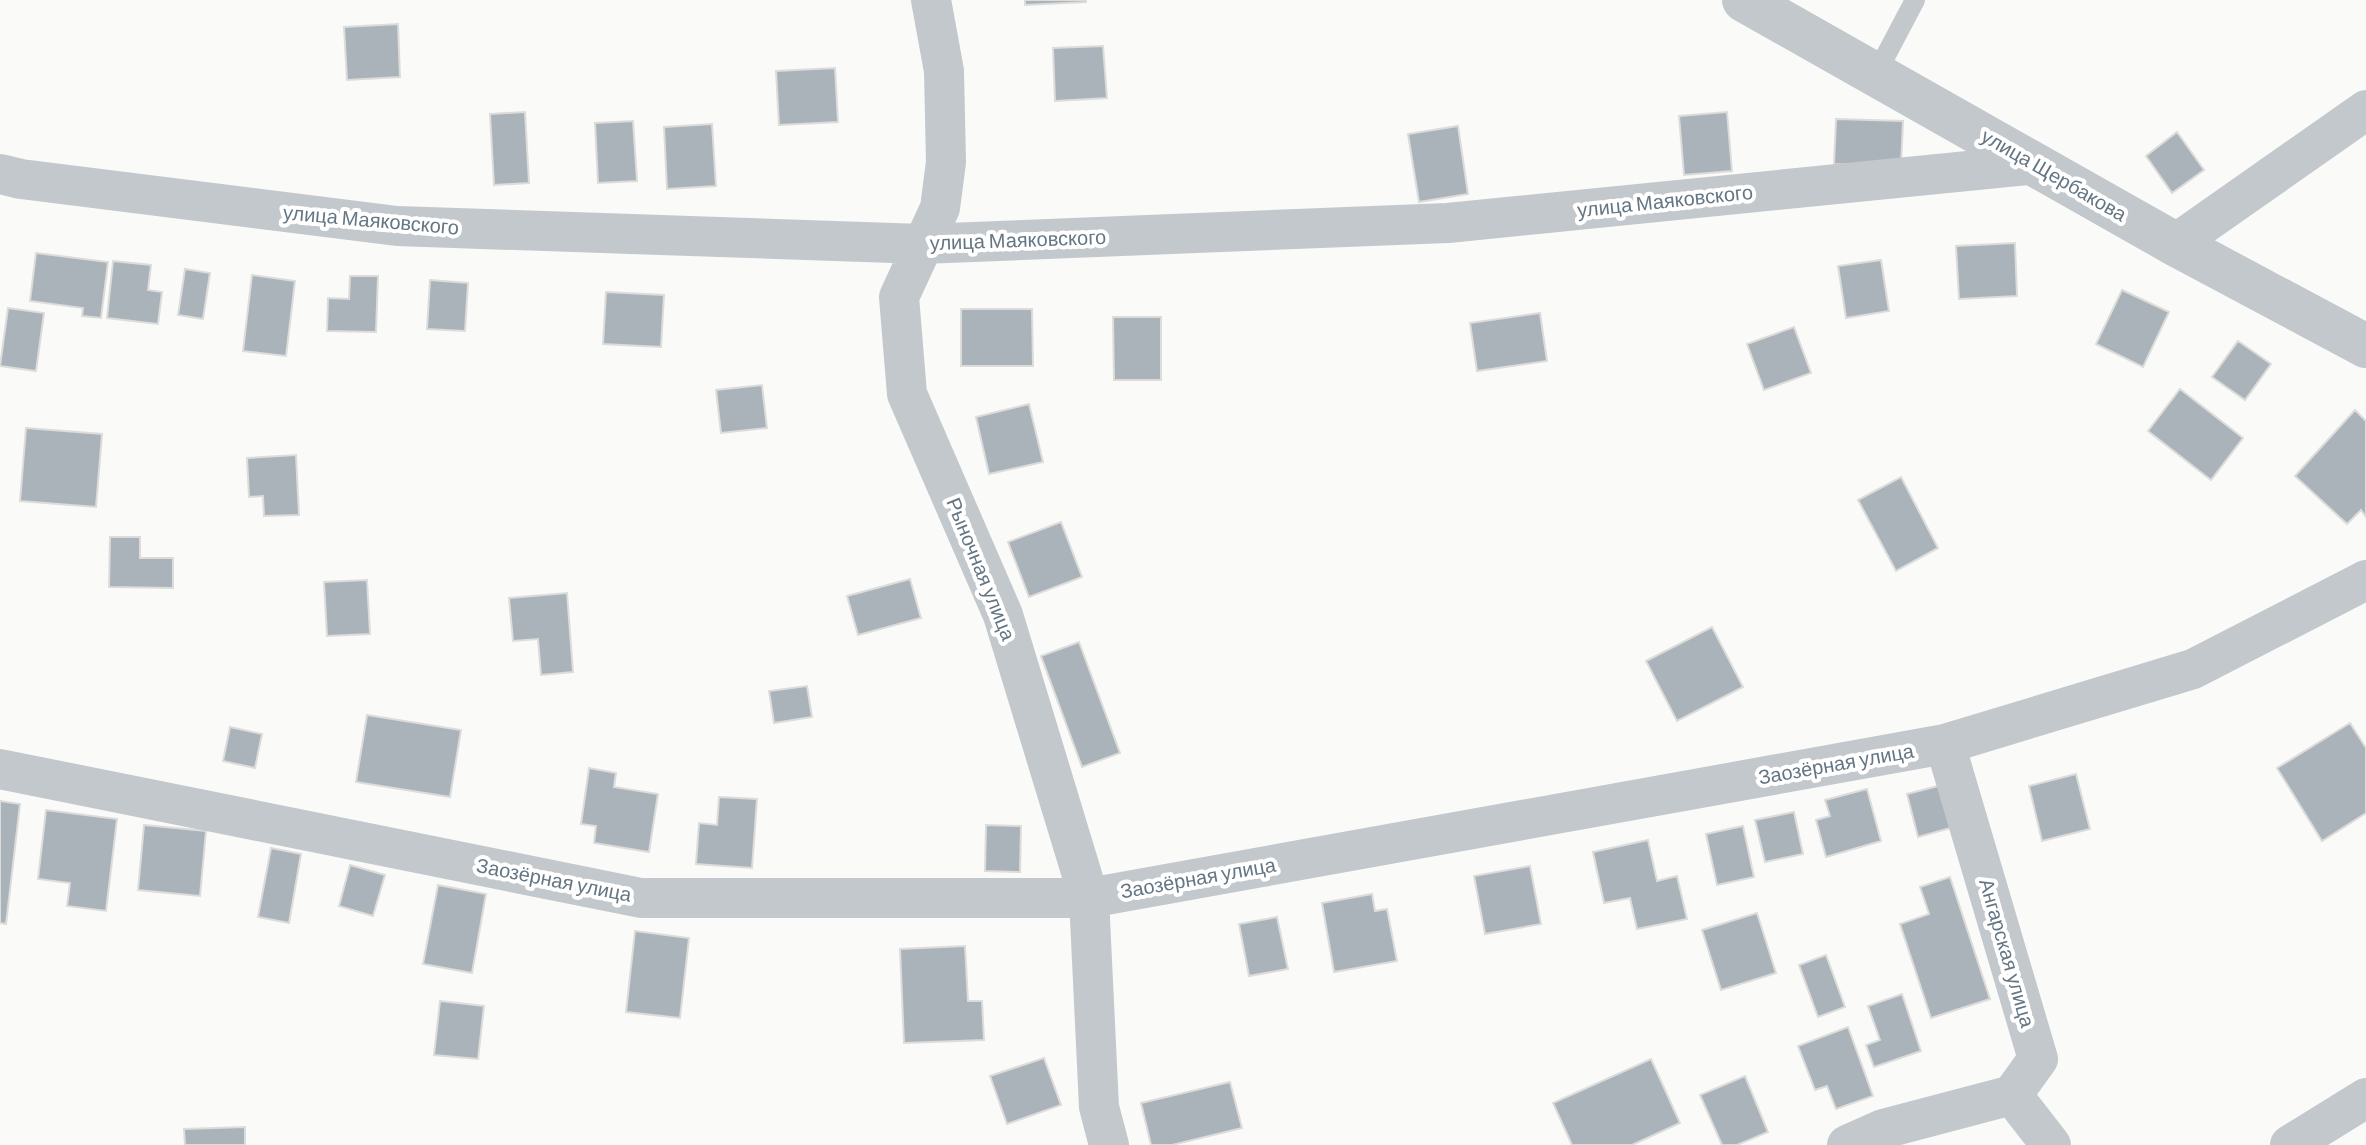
<svg xmlns="http://www.w3.org/2000/svg" width="2366" height="1145" font-family="Barlow,sans-serif">
	<style>
		.building { fill: #aab3b9; stroke: #dcdcda; stroke-width: 2 }
		.lines { fill: none; stroke-linecap: round; stroke-linejoin: round }
		.service { stroke: #c3c8cc; stroke-width: 20 }
		.minor { stroke: #c3c8cc; stroke-width: 40 }
		.tertiary { stroke: #c3c8cc; stroke-width: 44 }
		.labels { text-anchor: middle; stroke-width: 8; stroke-linejoin: round; paint-order: stroke }
		.street-label { font-size: 20px; fill: #657683; stroke: #fff }
	</style>
	<rect width="100%" height="100%" fill="#fafaf8"/>
	<path class="building" d="M1025,0H1086V2L1025,5Z
		M398,24L400,77L347,80L344,27Z
		M1103,46L1107,98L1055,101L1053,48Z
		M835,68L838,122L779,125L776,71Z
		M525,112L529,183L494,185L490,114Z
		M1727,112L1732,171L1684,175L1679,116Z
		M1836,119L1903,121L1901,166L1834,164Z
		M633,121L637,181L598,183L595,123Z
		M712,124L716,186L667,189L664,127Z
		M1458,126L1468,194L1419,202L1408,134Z
		M2177,132L2204,170L2172,193L2146,156Z
		M2015,243L2017,296L1959,299L1956,246Z
		M36,253L108,262L101,318L82,316L83,308L30,301Z
		M1881,260L1889,311L1846,318L1838,266Z
		M113,261L151,265L148,290L162,292L158,324L107,318Z
		M185,269L210,273L203,319L178,315Z
		M252,275L295,281L286,356L243,351Z
		M350,276H378L376,332L327,331L328,298L349,299Z
		M430,280L468,283L465,331L427,329Z
		M2122,290L2169,312L2143,367L2096,344Z
		M606,292L664,295L661,347L603,344Z
		M8,308L44,313L36,371L0,366Z
		M961,309H1032L1033,366H961Z
		M1540,313L1547,361L1477,371L1470,323Z
		M1113,317H1161V380H1114Z
		M1794,327L1811,373L1764,390L1747,344Z
		M2238,341L2271,364L2245,400L2212,377Z
		M762,385L767,428L721,433L716,390Z
		M2180,389L2243,438L2211,480L2148,431Z
		M1029,404L1043,462L989,474L976,417Z
		M2355,410L2366,421V517L2361,510L2347,524L2295,476Z
		M26,428L102,434L96,507L20,501Z
		M296,455L299,515L264,516L263,496L249,497L247,458Z
		M1901,477L1938,548L1896,571L1858,500Z
		M1061,522L1082,577L1029,597L1008,542Z
		M110,537H140V558H173V588L109,587Z
		M910,579L921,618L858,635L847,596Z
		M367,580L370,634L327,636L324,582Z
		M567,593L573,672L541,675L538,639L513,641L509,598Z
		M1712,627L1743,687L1677,721L1646,661Z
		M1079,642L1120,753L1082,767L1041,656Z
		M807,686L812,717L774,723L769,691Z
		M367,715L461,730L450,797L356,782Z
		M2350,723L2366,748V813L2322,841L2277,768Z
		M230,727L262,734L255,768L223,761Z
		M589,768L616,773L614,787L658,794L649,852L594,843L596,826L581,824Z
		M2076,774L2090,829L2042,841L2029,786Z
		M1942,785L1954,827L1918,837L1907,794Z
		M1867,789L1881,841L1826,857L1816,820L1830,816L1825,800Z
		M719,797L757,799L752,868L696,864L699,823L717,825Z
		M0,801L20,804L6,924L0,923Z
		M46,810L117,819L106,911L67,906L70,883L38,879Z
		M1794,812L1803,854L1765,862L1755,820Z
		M144,825L206,831L200,896L138,890Z
		M986,825L1021,826L1020,872L985,871Z
		M1743,826L1754,877L1717,885L1706,834Z
		M1648,840L1657,881L1677,876L1687,919L1637,929L1630,898L1604,903L1593,852Z
		M271,848L301,854L289,923L258,917Z
		M350,865L385,875L373,916L339,906Z
		M1530,866L1541,924L1485,934L1474,876Z
		M1950,877L1990,999L1931,1018L1900,924L1929,914L1920,887Z
		M438,885L486,894L472,973L423,964Z
		M1372,894L1375,911L1387,909L1397,961L1334,972L1322,903Z
		M1757,913L1776,973L1721,990L1702,930Z
		M1277,917L1288,969L1249,976L1239,924Z
		M635,931L689,938L680,1018L626,1012Z
		M965,946L968,1001H982L984,1040L904,1043L900,949Z
		M1826,955L1845,1007L1818,1017L1799,965Z
		M1902,994L1921,1051L1874,1067L1866,1045L1880,1040L1868,1006Z
		M440,1001L484,1006L478,1059L434,1055Z
		M1848,1027L1873,1096L1836,1109L1827,1086L1815,1090L1798,1046Z
		M1044,1058L1061,1105L1007,1124L990,1076Z
		M1651,1059L1680,1123L1632,1145H1572L1553,1103Z
		M1745,1076L1768,1132L1737,1145H1722L1700,1095Z
		M1230,1082L1242,1128L1172,1145H1151L1141,1103Z
		M245,1127V1145H185L184,1129Z"/>
	<g class="lines">
		<path class="service" d="M1876,74L1915,0"/>
		<path class="minor" d="M931,0L944,71L946,162L940,208L899,297L907,394L1003,615L1089,898L1099,1107L1109,1145
			M0,174L21,179L397,226L922,244L1448,223L2037,164
			M2175,244L2366,110
			M1945,744L2038,1059L2012,1095L2051,1145
			M0,769L641,898H1089L1945,744L2193,669L2366,580
			M1847,1145L1883,1129L2012,1095
			M2290,1145L2366,1098"/>
		<path class="tertiary" d="M1744,0L2175,244L2366,346"/>
	</g>
	<g class="labels">
		<g class="street-label">
			<text transform="translate(2054 175) rotate(30)" y="7">улица Щербакова</text>
			<text transform="translate(1665 201) rotate(-6)" y="7">улица Маяковского</text>
			<text transform="translate(371 220) rotate(5)" y="7">улица Маяковского</text>
			<text transform="translate(1018 240) rotate(-2)" y="7">улица Маяковского</text>
			<text transform="translate(981 569) rotate(68)" y="7">Рыночная улица</text>
			<text transform="translate(1836 764) rotate(-10)" y="7">Заозёрная улица</text>
			<text transform="translate(1198 878) rotate(-10)" y="7">Заозёрная улица</text>
			<text transform="translate(554 880) rotate(11)" y="7">Заозёрная улица</text>
			<text transform="translate(2007 953) rotate(74)" y="7">Ангарская улица</text>
		</g>
	</g>
</svg>
